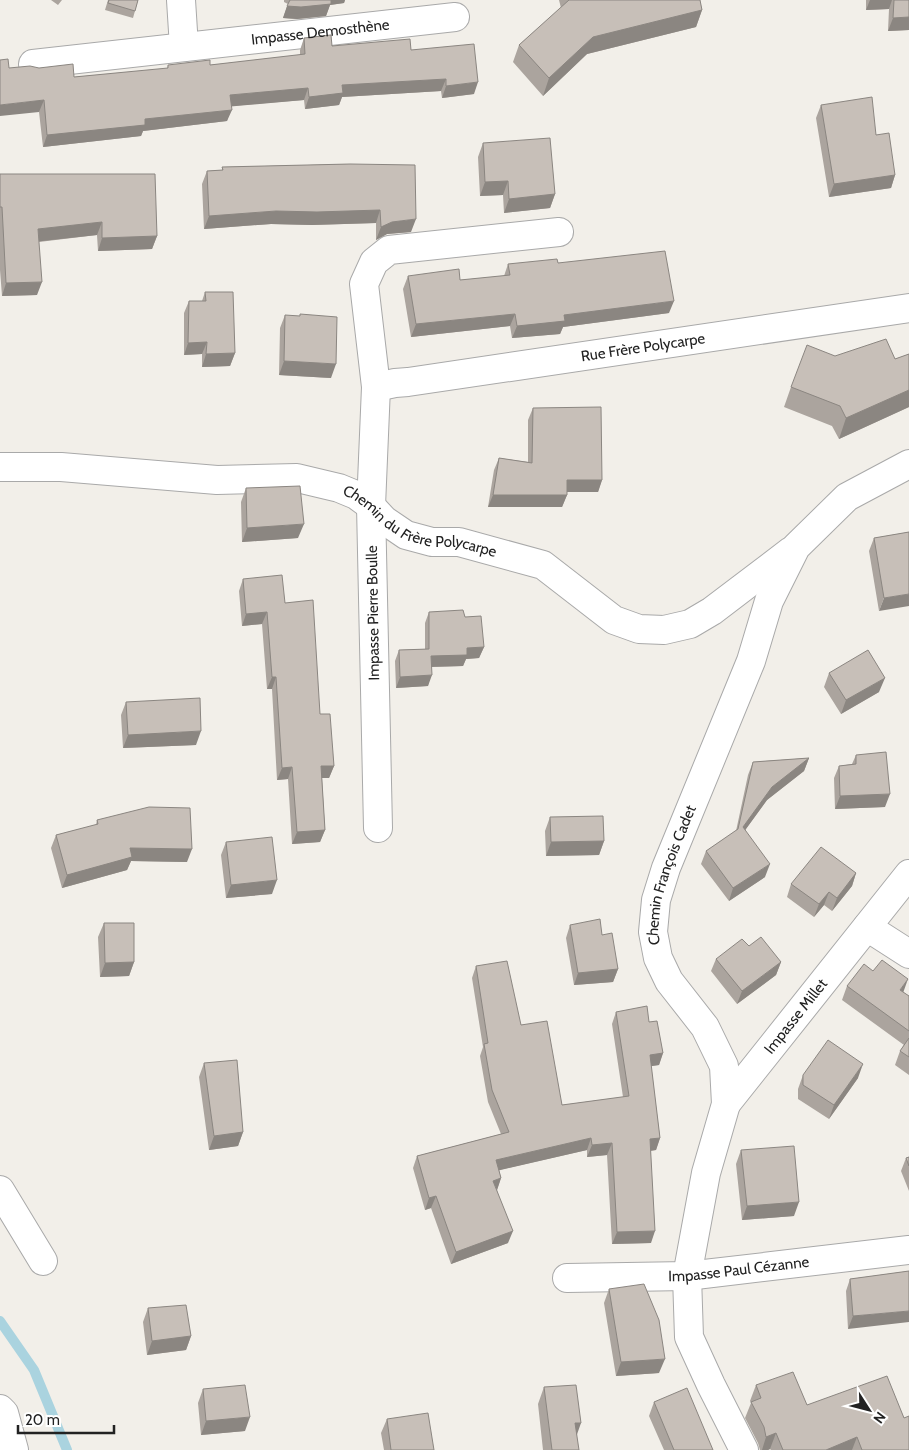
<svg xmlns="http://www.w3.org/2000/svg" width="909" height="1450" font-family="Cabin,sans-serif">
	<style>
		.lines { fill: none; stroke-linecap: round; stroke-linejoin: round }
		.stream { stroke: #aad3df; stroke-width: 10 }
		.minor-casing { stroke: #a9a9a9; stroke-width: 30 }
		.minor { stroke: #fff; stroke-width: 28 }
		.wall { fill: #aba49e }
		.shaded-wall { fill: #8b8681 }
		.building { fill: #c7bfb8; stroke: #8b8681 }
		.labels { text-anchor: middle; stroke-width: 4; stroke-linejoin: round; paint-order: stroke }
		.street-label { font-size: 15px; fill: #222; stroke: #fff }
	</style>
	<rect width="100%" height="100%" fill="#f2efe9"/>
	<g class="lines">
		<path class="stream" d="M0,1321L34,1370L67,1450"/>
		<defs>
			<g id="minor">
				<path d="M181,0L184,47"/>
				<path id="s1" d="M33,64L455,17"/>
				<path id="s2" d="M376,387L395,383L408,382L909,308"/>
				<path id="s3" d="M0,467H61L217,480L297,478L339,488L356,495L371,506L384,520L406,535L432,542H459L543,565L614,620L639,629L664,630L690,624L712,611L791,551"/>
				<path d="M378,828L371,506L376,387L364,284L374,262L389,250L559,232"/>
				<path d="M867,927L909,954"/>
				<path id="s4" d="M726,1104L909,874"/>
				<path d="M0,1190L43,1261"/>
				<path id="s5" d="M567,1278L687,1276L909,1250"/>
				<path d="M0,1409L4,1413L14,1450"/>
				<path id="s6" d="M744,1450L711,1385L689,1337L687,1276L706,1173L726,1104L724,1066L705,1027L669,981L658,958L653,932L656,900L666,868L751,661L769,601L796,547L847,497L909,464"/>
			</g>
		</defs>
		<use href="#minor" class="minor-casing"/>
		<use href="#minor" class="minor"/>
	</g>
	<path class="wall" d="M51,0H62L58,5Z
		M108,0H138L133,18L105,10Z
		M284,0H345L344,3L330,5L326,16L297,19L283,18L288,4L284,2Z
		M559,0H700L702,10L696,27L587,54L543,96L513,62L519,45L561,8Z
		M866,0H909V30L888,31L889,9L866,10Z
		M304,38L332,46L411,50L474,94L442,98L441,91L342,97L339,105L305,109L304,100L231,106L227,121L143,131L141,136L43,147L39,112L9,68L74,77L167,69L168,65H210L300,55V50Z
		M821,105L876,135L895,175L891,188L829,197L816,118Z
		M483,143L555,194L550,208L504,213L503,195L480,196L478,157Z
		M350,164L411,232L387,234L376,240V223L312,225L271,224L204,229L202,184L207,171L222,170V167Z
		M0,174L157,236L152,249L98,251L97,235L39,242L37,295L2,296L0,270Z
		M558,263L669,313L563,327L560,334L512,338L510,326L411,337L403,289L408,276L460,280L504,276L508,264Z
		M205,292L235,353L230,366L202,367V354L184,355V313L189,301H202Z
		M285,315L331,378L279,375L280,328Z
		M909,354V407L839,439L832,426L784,407L791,387L835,356L895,359Z
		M533,408L602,480L598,492H567V495L562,507H488L494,470L499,458L528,462V420Z
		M246,488L298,538L242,542L241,502Z
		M909,532L879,611L869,551L874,538Z
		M243,579L285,603L320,714L334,766L329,778H322L325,830L320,842L292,844L288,779L277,780L272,689H267L262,624L242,626L239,591Z
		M429,612L465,617L484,647L479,658L466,659L463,666L431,667L428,686L396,688L395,661L399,650L425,649V623Z
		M829,673L879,692L841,714L824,687Z
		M126,702L196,745L123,748L121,715Z
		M856,755L885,807L835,809L834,778L839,766L852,764Z
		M809,758L804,771L767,800L745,830L765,877L729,901L701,864L706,851L736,831L748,775L753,762Z
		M550,817L604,841L599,855L546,856L545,831Z
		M97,820L187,862L131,861L127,870L62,888L51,848L56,835L96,825Z
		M226,842L272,894L226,898L221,855Z
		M856,873L852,886L832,911L824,905L814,917L787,897L791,884Z
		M104,923L134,962L129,976L100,977L98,937Z
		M570,925L602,935L618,969L613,982L574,985L566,938Z
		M749,946L781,962L776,975L737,1004L711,971L716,959Z
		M476,966L521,1025L562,1105L623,1097L612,1024L616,1012L649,1022L663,1053L659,1065L651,1066L660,1138L656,1150L651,1151V1243L612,1244L607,1155L587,1157V1150L499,1170L501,1178L497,1190L508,1243L451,1264L431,1208L425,1210L413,1168L417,1156L501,1134L488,1102L480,1056L483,1047L472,978Z
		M873,971L909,996V1075L895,1065L900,1051L904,1045L842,1000L847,986Z
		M204,1063L243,1132L238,1146L209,1150L199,1077Z
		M803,1075L858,1078L829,1119L798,1099V1089Z
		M741,1150L794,1216L742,1220L736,1164Z
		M909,1157V1191L901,1171L906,1158Z
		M909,1271L848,1329L846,1291L850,1279Z
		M609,1289L659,1373L616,1376L604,1303Z
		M148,1308L191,1336L186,1350L147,1355L143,1322Z
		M756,1385L807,1405L909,1450H771L770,1449L768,1450H760L758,1443L745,1418L751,1403L750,1401Z
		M544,1387L579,1450H543L538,1404Z
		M203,1389L245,1431L201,1435L198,1403Z
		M654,1402L713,1450H664L649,1416Z
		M387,1419L434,1450H384L381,1433Z"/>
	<path class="shaded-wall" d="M329,0H345L344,3L330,5L326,16L297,19L283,18L287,6Z
		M870,0H892L889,9L866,10Z
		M702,10L696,27L587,54L543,96L549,78L593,37Z
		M909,17V30L888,31L893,18Z
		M446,79L441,91L342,97L339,105L305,109L309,97L342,85Z
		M478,82L474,94L442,98L446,86Z
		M308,88L304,100L225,107L230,95Z
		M44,100L39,112L0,116V105Z
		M232,110L227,121L143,131L141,136L43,147L47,135L145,119Z
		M895,175L891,188L829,197L834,184Z
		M508,181L503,195L480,196L485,182Z
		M555,194L550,208L504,213L509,199Z
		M380,210L376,223L312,225L271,224L204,229L209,216L276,211Z
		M416,219L411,232L387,234L376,240L381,227L392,222Z
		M102,222L97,235L33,242L38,229Z
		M157,236L152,249L98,251L102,238Z
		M42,282L37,295L2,296L6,283Z
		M674,301L669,313L563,327L560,334L512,338L517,326L564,315Z
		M515,314L510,326L411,337L416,324Z
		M207,342L202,354L184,355L188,343Z
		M235,353L230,366L202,367L206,354Z
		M284,361L336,364L331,378L279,375Z
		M909,390V407L839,439L846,418Z
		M567,480H602L598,492H563Z
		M493,495H567L562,507H488Z
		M304,524L298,538L242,542L247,528Z
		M909,594V606L879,611L884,598Z
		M267,612L262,624L242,626L246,614Z
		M484,647L479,658L466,659L463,666L427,667L431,656L467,648Z
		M432,675L428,686L396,688L400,677Z
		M272,677H276L272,689H267Z
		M885,678L879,692L841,714L846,700Z
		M201,731L196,745L123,748L128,735Z
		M809,758L804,771L767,800L738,840L743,827L772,787Z
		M321,766H334L329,778H316Z
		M292,767L288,779L277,780L282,768Z
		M890,794L885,807L835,809L840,796Z
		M325,830L320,842L292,844L297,832Z
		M604,841L599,855L546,856L551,842Z
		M130,848L192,849L187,862L131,861L127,870L62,888L67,875Z
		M770,864L765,877L729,901L733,888Z
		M856,873L852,886L832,911L837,898Z
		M277,880L272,894L226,898L231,885Z
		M829,892L824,905L814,917L819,904Z
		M134,962L129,976L100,977L105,963Z
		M781,962L776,975L737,1004L742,991Z
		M618,969L613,982L574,985L578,973Z
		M908,979L903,993L900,990Z
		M663,1053L659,1065L645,1067L650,1055Z
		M863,1064L858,1078L829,1119L834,1105Z
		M243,1132L238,1146L209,1150L214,1136Z
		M591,1138L587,1150L492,1172L496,1160Z
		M660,1138L656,1150L646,1151L650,1139Z
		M612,1143L607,1155L587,1157L592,1145Z
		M501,1178L497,1190L493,1181Z
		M436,1196L431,1208L425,1210L429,1198Z
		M799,1202L794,1216L742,1220L747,1206Z
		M513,1231L508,1243L451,1264L456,1252Z
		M655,1231L651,1243L612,1244L617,1232Z
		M909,1311V1322L848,1329L853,1316Z
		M191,1336L186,1350L147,1355L152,1341Z
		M665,1359L659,1373L616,1376L621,1362Z
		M250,1417L245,1431L201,1435L206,1421Z
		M575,1423H581L575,1440Z
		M776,1433L770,1449L768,1450H762L766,1437Z
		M857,1437L852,1450H826Z"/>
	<path class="building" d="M109,0H138L135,11L108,3Z
		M290,0H331V4L301,7L287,6Z
		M569,0H700L702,10L593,37L549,78L519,45Z
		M894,0H909V17L893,18Z
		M331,35L332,46L410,39L411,50L474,44L478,82L446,86V79L342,85L343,93L309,97L308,88L230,95L232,110L145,119V125L47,135L44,100L0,105V60L8,59L9,68L30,66L39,68L73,64L74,77L168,68V65L210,60V65L305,54L304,38Z
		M872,97L876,135L889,133L895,175L834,184L821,105Z
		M550,138L555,194L509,199L508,181L485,182L483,143Z
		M350,164L415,165L416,219L392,222L381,227L380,210L317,212L276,211L209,216L207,171L223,170L222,167Z
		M0,174H155L157,236L102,238V222L38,229L42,282L6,283L2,207H0Z
		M665,251L674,301L564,315L565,321L517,326L515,314L416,324L408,276L459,269L460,280L510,275L508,264L557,259L558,263Z
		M205,292H233L235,353L206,354L207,342L188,343L189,301H206Z
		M300,314L337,317L336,364L284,361L285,315L300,316Z
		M886,339L895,359L909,354V390L846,418L840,406L791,387L807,345L835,356Z
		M601,407L602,480H567V495H493L499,458L532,463L533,408Z
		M300,486L304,524L247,528L246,488Z
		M909,532V594L884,598L874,538Z
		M282,575L285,603L313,600L320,714H330L334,766H321L325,830L297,832L292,767L282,768L276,677H272L267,612L246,614L243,579Z
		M463,610L465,617L481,616L484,647L467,648V655L431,656L432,675L400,677L399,650L429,649V612Z
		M868,650L885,678L846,700L829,673Z
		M200,698L201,731L128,735L126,702Z
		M886,752L890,794L840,796L839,766L856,764V755Z
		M809,758L772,787L743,827L770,864L733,888L706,851L738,829L753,762Z
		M149,807L190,808L192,849L130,848L132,857L67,875L56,835L98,824L97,820Z
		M603,816L604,841L551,842L550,817Z
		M272,837L277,880L231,885L226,842Z
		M821,847L856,873L837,898L829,892L819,904L791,884Z
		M600,919L602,935L612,933L618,969L578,973L570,925Z
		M104,923H134V962L105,963Z
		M761,937L781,962L742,991L716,959L742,939L749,946Z
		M882,960L908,979L900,990L909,996V1031L847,986L864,964L873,971Z
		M507,961L521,1025L547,1021L562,1105L629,1096L616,1012L647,1006L649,1022L657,1021L663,1053L650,1055L660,1138L650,1139L655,1231L617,1232L612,1143L592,1145L591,1138L496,1160L501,1178L493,1181L513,1231L456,1252L436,1196L429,1198L417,1156L509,1132L492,1090L484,1044L488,1043L476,966Z
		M909,1038V1057L900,1051Z
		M828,1040L863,1064L834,1105L803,1085V1075Z
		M237,1060L243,1132L214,1136L204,1063Z
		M794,1146L799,1202L747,1206L741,1150Z
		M909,1157V1166L906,1158Z
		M909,1271V1311L853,1316L850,1279Z
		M644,1284L659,1320L665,1359L621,1362L609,1289Z
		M186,1305L191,1336L152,1341L148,1308Z
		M793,1372L807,1405L887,1376L904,1418L909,1416V1450H862L857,1437L826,1450H783L776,1433L766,1437L764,1427L751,1402L761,1398L756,1385Z
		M245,1385L250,1417L206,1421L203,1389Z
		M576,1385L581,1423H575L579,1450H552L544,1387Z
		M687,1388L713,1450H674L654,1402Z
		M428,1413L434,1450H391L387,1419Z"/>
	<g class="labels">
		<g class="street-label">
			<text dy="5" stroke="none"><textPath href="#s1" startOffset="289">Impasse Demosthène</textPath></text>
			<text dy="5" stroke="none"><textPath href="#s2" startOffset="270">Rue Frère Polycarpe</textPath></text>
			<text dy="5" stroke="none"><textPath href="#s3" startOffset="431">Chemin du Frère Polycarpe</textPath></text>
			<text transform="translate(373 613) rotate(-91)" y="5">Impasse Pierre Boulle</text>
			<text dy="5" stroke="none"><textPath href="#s6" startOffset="615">Chemin François Cadet</textPath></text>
			<text dy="5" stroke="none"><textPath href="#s4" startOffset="112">Impasse Millet</textPath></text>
			<text dy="5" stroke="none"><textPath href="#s5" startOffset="172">Impasse Paul Cézanne</textPath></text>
		</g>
	</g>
	<g transform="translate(869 1410) rotate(126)" stroke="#ffffff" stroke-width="4" paint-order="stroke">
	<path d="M0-4L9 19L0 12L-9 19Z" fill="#222222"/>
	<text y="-8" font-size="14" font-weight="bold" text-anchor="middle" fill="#222222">N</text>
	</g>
	<path d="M18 1425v8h96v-8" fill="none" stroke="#222222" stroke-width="2.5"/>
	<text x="25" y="1425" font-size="15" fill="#222222" stroke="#ffffff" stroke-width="4" paint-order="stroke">20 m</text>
</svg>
